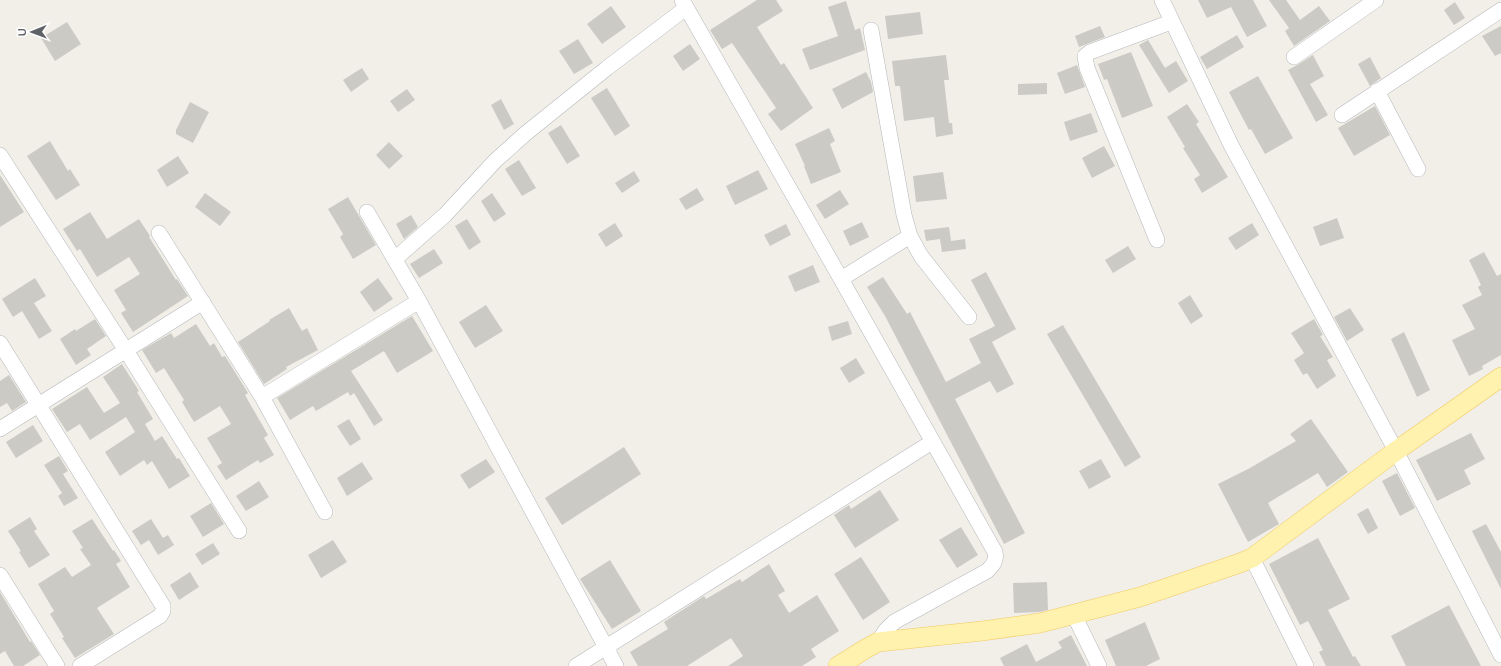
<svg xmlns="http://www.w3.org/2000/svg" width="1501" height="666" font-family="Mulish,sans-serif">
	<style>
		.building { fill: #cccac5 }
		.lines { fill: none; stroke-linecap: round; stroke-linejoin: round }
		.minor-casing { stroke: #b5b8bc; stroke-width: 16 }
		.major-casing { stroke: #f2c960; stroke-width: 20 }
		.minor { stroke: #fff; stroke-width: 15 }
		.major { stroke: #fff2af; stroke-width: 19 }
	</style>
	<rect width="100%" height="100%" fill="#f1efe8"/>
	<path class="building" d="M757,0H776L783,11L757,27L781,65L784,63L813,108L781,131L768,114L776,108L732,43L722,49L710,30Z
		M1198,0H1253L1267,26L1247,37L1231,7L1207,18Z
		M1269,0H1286L1300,20L1319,6L1330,21L1294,46L1285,31L1289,28Z
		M846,1L855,30L860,28L865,50L810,70L802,49L838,36L828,7Z
		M1455,2L1465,18L1454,25L1444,10Z
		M611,6L626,27L602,44L587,24Z
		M920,12L923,34L888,39L885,16Z
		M67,22L81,44L55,61L41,38Z
		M1100,26L1105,37L1079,47L1075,36Z
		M1501,26V53L1495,56L1482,36Z
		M1237,35L1244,47L1207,69L1200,57Z
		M578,39L593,63L574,74L559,51Z
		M1148,40L1165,68L1176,61L1188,81L1169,93L1139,45Z
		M690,44L700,59L683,71L673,56Z
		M1131,52L1153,106L1122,118L1107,79L1104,80L1098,64Z
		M946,55L949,80H944L949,123H952L953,134L936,137L934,117L904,121L900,86H895L892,61Z
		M1313,55L1324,76L1310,84L1328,115L1316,122L1288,70L1299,64Z
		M1370,57L1381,78L1370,86L1358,64Z
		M1077,65L1085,87L1065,94L1057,73Z
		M362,68L369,79L351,92L343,80Z
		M866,72L871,82L873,92L842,109L832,89Z
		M1258,76L1293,138L1265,154L1251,129L1249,130L1229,92Z
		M1047,83V94L1018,95V84Z
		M607,88L630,126L615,136L591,98Z
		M407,89L415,100L398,112L390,101Z
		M501,99L514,124L504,130L491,105Z
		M190,102L209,112L193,143L176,134V130Z
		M1187,104L1199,122L1196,124L1228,177L1202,193L1194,179L1200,175L1183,148L1185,147L1167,117Z
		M1375,106L1390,135L1354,156L1338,128Z
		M1091,113L1098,132L1070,141L1064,122Z
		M561,125L580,156L567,164L548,133Z
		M829,128L835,141L830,144L841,172L811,184L804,166H805L795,144Z
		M50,141L68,171L70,169L80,185L56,200L27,156Z
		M389,142L403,156L389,169L376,155Z
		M1104,146L1115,166L1092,178L1082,158Z
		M178,156L189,173L167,187L157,170Z
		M519,160L536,188L522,196L505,169Z
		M758,170L768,189L735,205L726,186Z
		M634,171L640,181L622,193L615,183Z
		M943,172L947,199L916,202L913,176Z
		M0,175L24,212L0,227Z
		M697,188L704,200L686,210L679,199Z
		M840,190L849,204L825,219L816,205Z
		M205,193L231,212L220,226L195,207Z
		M492,193L506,214L494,222L481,201Z
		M348,197L376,245L353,259L340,237L343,234L328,209Z
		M90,212L107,239L139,219L150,236L149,237L176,280L177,279L188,296L133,332L121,313L126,310L114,290L140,274L129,257L97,277L80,249L77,251L63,229Z
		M411,215L418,227L404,239L396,224Z
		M1337,218L1344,238L1320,246L1313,227Z
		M467,219L481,242L469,250L455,226Z
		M862,222L869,237L850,246L843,231Z
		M615,223L623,236L606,247L598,234Z
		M1252,223L1259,235L1236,250L1228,238Z
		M786,224L791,235L770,246L764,235Z
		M949,227L951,241L965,239L966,249L942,252L940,239L926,241L924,230Z
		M1128,246L1136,259L1113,273L1105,260Z
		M434,249L443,263L419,278L410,264Z
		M1484,252L1497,276L1501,274V355L1482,366L1483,369L1469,376L1452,340L1475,329L1462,305L1482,295L1478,287L1481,285L1469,260Z
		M813,265L820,282L795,292L788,276Z
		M986,272L1016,329L992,342L1014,384L997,393L990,381L955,399L1025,533L1004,544L885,316L867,287L883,277L907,314L910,312L946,382L981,363L969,339L995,326L971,280Z
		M35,278L46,296L34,303L52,331L39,339L22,311L13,317L2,299Z
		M378,278L393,299L374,312L360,292Z
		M1190,295L1203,316L1191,324L1178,303Z
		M486,305L503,331L475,348L459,322Z
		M289,308L302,331L307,328L318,350L286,367L287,369L264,384L238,342L270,321L269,320Z
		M1350,308L1364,330L1347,341L1334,317Z
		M412,316L433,351L397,373L384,351L351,371L383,420L374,426L354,393L350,396L348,392L316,411L313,406L290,420L277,398Z
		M95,319L106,336L87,349L91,355L76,365L60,339L75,329L76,331Z
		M1314,319L1323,335L1320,336L1333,357L1327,360L1336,376L1317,389L1307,373L1303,375L1294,360L1304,353L1291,333Z
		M848,321L852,334L832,341L828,327Z
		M196,324L210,346L214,343L222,357L225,356L248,393L245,395L268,435L264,438L274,455L260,463L258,460L226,480L217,466L222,463L207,438L231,424L220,406L194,422L182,402L184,400L164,368L156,373L142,350L171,333L174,338Z
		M1063,325L1141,457L1125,467L1047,334Z
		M1404,332L1430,390L1417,397L1391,339Z
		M856,358L865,373L849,383L840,368Z
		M122,364L139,391L137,392L153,419L145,424L155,441L162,436L177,459L179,458L190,476L169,489L152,461L147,465L144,460L120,476L105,452L135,432L126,417L90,440L80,424L67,432L52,409L87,387L104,413L120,403L103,377Z
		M9,375L26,402L12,411L7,403L0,407V381Z
		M349,419L361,439L350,446L337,426Z
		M1311,419L1348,472L1327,487L1318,473L1268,503L1279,524L1248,542L1218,484L1250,468L1296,441L1290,434Z
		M33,425L43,441L16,458L6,442Z
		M1471,433L1485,459L1464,470L1471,484L1437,501L1416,460Z
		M624,447L641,474L562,525L545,498Z
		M59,456L68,471L63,474L78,498L64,506L58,496L62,493L44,465Z
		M486,459L495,472L469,489L460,475Z
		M1101,459L1111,477L1089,489L1079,471Z
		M362,462L373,479L347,496L337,478Z
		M1397,473L1415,508L1400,516L1382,481Z
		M259,481L269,497L246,511L236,496Z
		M880,490L899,520L855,548L834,515L849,505L851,509Z
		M211,503L224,524L203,537L190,516Z
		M1368,508L1378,528L1368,534L1357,514Z
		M30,517L37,529L34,531L50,555L29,568L19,552L21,551L8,531Z
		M92,519L113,551L114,550L121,561L116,564L130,587L97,608L114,634L75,658L62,638L64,637L50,614L54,611L38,584L65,567L72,577L91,565L80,549L83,548L72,531Z
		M151,519L163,538L168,535L174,545L158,555L149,540L141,545L132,531Z
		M1486,524L1501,552V589L1472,531Z
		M961,527L978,555L957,568L939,540Z
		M1318,538L1350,599L1328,610L1353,657L1355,656L1361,666H1326L1319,652L1323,650L1308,621L1300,625L1269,564Z
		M333,540L347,562L321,578L308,555Z
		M213,543L220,554L202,565L195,554Z
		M861,557L890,602L863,620L834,574Z
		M610,560L641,611L612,629L580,579Z
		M769,564L785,591L778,595L789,613L817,595L839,631L811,649L816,657L802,666H728L743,656L731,638L687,666H638L630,652L668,629L664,622L704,596L706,599L740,579L742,582Z
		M190,572L199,587L179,600L170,585Z
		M1047,582L1048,610L1039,612L1014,613L1013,583Z
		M0,592L30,642L31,641L40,655L23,666H14L5,651L0,654Z
		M1449,605L1481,666H1406L1391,636Z
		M1145,622L1160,659L1146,666H1116L1105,640Z
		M1071,635L1087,666H1004L1000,658L1027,644L1036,662L1062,648L1058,642Z"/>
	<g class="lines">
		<defs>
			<path id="minor" d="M682,0L841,279L995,552C997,561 993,565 987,571L894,622L886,630L878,642
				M1162,0L1231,145L1396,451L1501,655
				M871,30L904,215L910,236L921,256L969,317
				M1294,57L1376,0
				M1377,91L1418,169
				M1342,115L1501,10
				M0,155L125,349L239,531
				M367,212L419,301L616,666
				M159,233L262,397L325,512
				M1157,240L1087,68L1085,56L1090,52L1171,22
				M395,259L445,215L495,161L525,134L607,68L686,8
				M841,279L910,236
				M0,343L163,606V611L160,616L80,666
				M262,397L419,301
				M0,429L203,302
				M1252,558L1306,666
				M0,575L57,666
				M1074,615L1099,666
				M576,666L932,442"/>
			<path id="major" d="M838,666L867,648L878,642L982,631L1040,623L1140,597L1240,563L1252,558L1396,451L1501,377"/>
		</defs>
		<use href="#minor" class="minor-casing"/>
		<use href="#major" class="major-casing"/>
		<use href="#minor" class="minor"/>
		<use href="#major" class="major"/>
	</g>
	<g transform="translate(32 32) rotate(269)" stroke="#ffffff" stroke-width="3" paint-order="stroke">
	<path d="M0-3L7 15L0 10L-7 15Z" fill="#5f6368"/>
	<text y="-6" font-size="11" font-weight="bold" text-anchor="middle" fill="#5f6368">U</text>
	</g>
</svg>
